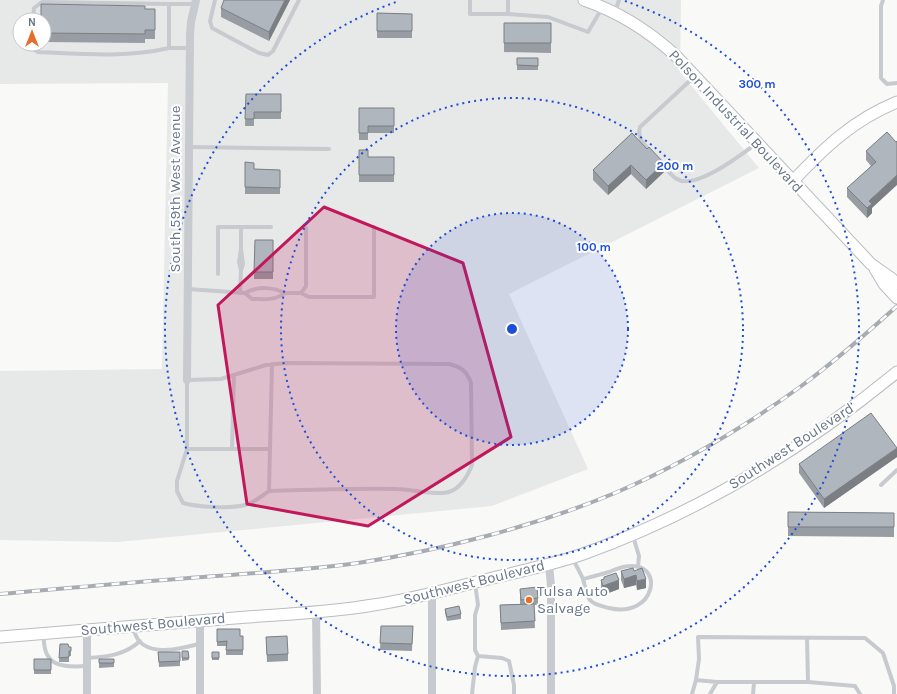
<svg xmlns="http://www.w3.org/2000/svg" width="897" height="694" font-family="Karla,sans-serif">
	<style>
		.built { fill: #e7e8e8; fill-rule: evenodd }
		.lines { fill: none; stroke-linecap: round; stroke-linejoin: round }
		.secondary-casing { stroke: #b9bdc3; stroke-width: 13 }
		.lane { stroke: #c7cace; stroke-width: 4 }
		.street { stroke: #c7cace; stroke-width: 8 }
		.secondary { stroke: #fff; stroke-width: 11 }
		.rail-casing { stroke: #a7acb3; stroke-width: 4 }
		.rail { stroke: #fff; stroke-width: 2.5; stroke-dasharray: 8; stroke-linecap: butt }
		.wall { fill: #979da3 }
		.shaded-wall { fill: #7b7f84 }
		.building { fill: #b0b6bd; stroke: #7b7f84 }
		.marked { fill: #c2185b; fill-opacity: 0.2; stroke: #c2185b; stroke-width: 3; stroke-linejoin: round }
		.ring { fill: none; stroke: #1d4ed8; stroke-width: 2; stroke-dasharray: 2 4 }
		.poi-dot { fill: #e56f2b; stroke: #fff; stroke-width: 1.5 }
		.labels { text-anchor: middle; stroke-width: 4; stroke-linejoin: round; paint-order: stroke }
		.street-label { font-size: 15px; fill: #687688; stroke: #fff }
		.poi-label { font-size: 15px; fill: #687688; stroke: #fff; text-anchor: start }
		.centre { fill: #1d4ed8; stroke: #fff; stroke-width: 2 }
		.ring-label { font-size: 12px; text-anchor: middle; font-weight: bold; fill: #1d4ed8; stroke: #fff; stroke-width: 4; stroke-linejoin: round; paint-order: stroke }
	</style>
	<rect width="100%" height="100%" fill="#f9f9f7"/>
	<path class="built" d="M0,0H681L680,72L759,168L509,294L588,469L492,506L118,542L0,540V371L162,369L168,83L0,84ZM20,20H44V44H20Z"/>
	<g class="lines">
		<defs>
			<path id="secondary" d="M584,0C619,12 649,31 676,56L871,264L891,278L897,284
				M793,181C825,147 853,120 897,102
				M875,269L884,284L897,298
				M0,637C78,631 156,624 235,618C281,614 328,613 373,605C408,600 442,591 476,582C512,573 548,566 583,554C698,513 803,449 897,372"/>
		</defs>
		<use href="#secondary" class="secondary-casing"/>
		<path class="lane" d="M215,0L210,21L212,28L259,53L268,55L273,51L299,0
			M470,0V14H508L548,17L588,32L602,8
			M883,0L881,6V78L887,84L897,83
			M615,12L619,0
			M508,14V0
			M33,20L34,8L42,2L169,4
			M32,44L31,47L38,52C82,54 126,58 169,48
			M190,48H169V4H195
			M189,147L329,149
			M650,151C643,143 637,138 640,127L695,76
			M662,163C666,168 671,176 677,179C695,191 742,154 757,143
			M241,270L243,264L241,249V227
			M218,274V227H271
			M188,289L245,293C257,286 273,287 285,293C274,301 265,299 252,299L245,293
			M240,293L241,270L239,262L241,249
			M285,293H301L306,286V228
			M301,293L309,297H374V227
			M286,363L449,364C461,367 467,371 471,383L472,465C468,475 461,488 449,492C436,496 412,489 397,489C355,488 312,490 269,491C261,496 254,503 245,505C229,509 198,507 183,503L177,491V481L187,449V380L221,379L266,365Z
			M187,449H232L234,375
			M232,449H270
			M881,485L897,470
			M269,491L272,364
			M633,536L639,556L638,567
			M572,558C576,565 580,572 583,579C585,585 586,595 590,600C594,605 602,606 609,608C655,619 665,564 630,566C623,566 616,569 609,572C601,574 592,577 583,579
			M132,627C134,631 136,637 139,641C149,652 168,651 181,648C188,647 193,645 200,644
			M44,634C42,666 61,668 87,666
			M807,638L808,682
			M478,656L502,658L509,661L514,685V694
			M87,658C107,657 125,655 140,641
			M696,680L699,659L698,637L865,638L883,653L894,686V694
			M472,694L475,667L478,656L475,650V615L478,605L475,583
			M692,694L696,680L717,682
			M710,694L717,682H808L855,686L860,694
			M753,694L754,683"/>
		<path class="street" d="M187,380L190,35L191,22L196,0
			M549,565L551,586V694
			M432,594V694
			M316,611L317,694
			M87,630V694
			M200,694V621"/>
		<use href="#secondary" class="secondary"/>
		<defs>
			<path id="rail" d="M0,594C68,588 135,582 203,577C255,573 307,570 358,563C442,550 536,526 615,493C680,465 743,428 800,387C834,362 866,334 897,306"/>
		</defs>
		<use href="#rail" class="rail-casing"/>
		<use href="#rail" class="rail"/>
	</g>
	<path class="wall" d="M290,0L269,41L221,17V8Z
		M145,9H155V39H145V43L44,42V20Z
		M377,13L412,14V38H377Z
		M504,23H551V53L504,52Z
		M517,58H538V70H517Z
		M246,94H281V119H254V126H245Z
		M359,108H394V133H368V140H359Z
		M887,132L872,208V213L867,218L847,197V188L871,166L866,160V151Z
		M632,133L664,172L646,189L631,174L608,195L593,180V170Z
		M359,150L368,157H394V182H359Z
		M245,162L254,169L280,170V194H245Z
		M255,240H273V279H254Z
		M897,457L824,508L799,473V464Z
		M788,512L894,513V537L788,536Z
		M621,571H634L646,588L637,590L636,585L624,588L621,580Z
		M604,577L619,589L603,595L601,589V580L604,579Z
		M520,589L538,598V605H534L535,628L501,630L500,605L520,604Z
		M445,609L461,614V619L447,621L445,613Z
		M381,626H413L412,651L380,650Z
		M217,629L240,636H243V655H226V646H217Z
		M266,637L288,654V661L267,662Z
		M60,644L69,647H71V656H69V662H59Z
		M182,651H188L189,660L182,661Z
		M158,652H180V666L159,667Z
		M212,652H219V660H212Z
		M34,659H51V674H34Z
		M99,659H114V667L99,668Z"/>
	<path class="shaded-wall" d="M285,0H290L269,41V32Z
		M664,163V172L646,189V180Z
		M631,165V174L608,195V186Z
		M897,175V185L872,208V213L867,218V208L869,201Z
		M897,448V457L824,508V499Z
		M636,575V585L624,588V579Z
		M646,579V588L637,590V581Z
		M619,580V589L603,595V586Z"/>
	<path class="building" d="M224,0H285L269,32L221,8Z
		M41,4L145,6V9H155V30H145V34L44,33V20H41Z
		M377,13L412,14V31H377Z
		M504,23H551V43H504Z
		M517,58H538V66L517,65Z
		M246,94H281V112H254V119H245Z
		M359,108H394V126H368V133H359Z
		M887,132L896,142L897,141V175L869,201L872,204L867,208L847,188L876,162L866,151Z
		M632,133L647,149L649,147L664,163L646,180L631,165L608,186L593,170Z
		M359,150H368V157H394V175H359Z
		M245,162L254,163V169L280,170V188L245,187Z
		M255,240H273V272H254Z
		M871,413L897,448L824,499L799,464Z
		M788,512L894,513V527H788Z
		M633,568L634,571L642,568L646,579L637,581L636,575L624,579L621,571Z
		M616,573L619,580L603,586L601,580L604,579V577Z
		M537,587L538,598L521,600L520,589Z
		M534,604L535,621L501,623L500,605Z
		M459,606L461,614L447,617L445,609Z
		M381,626H413L412,644L380,643Z
		M217,629H240V636H243V650H226L227,641L217,642Z
		M287,636L288,654L267,655L266,637Z
		M60,644H68L69,647H71V651H69V657L59,658Z
		M182,651H188L189,658H182Z
		M158,652H180V661L159,662Z
		M212,652H219V658H212Z
		M34,659H51V670H34Z
		M99,659H114V663H99Z"/>
	<path class="marked" d="M324,207L463,263L511,437L368,526L247,504L218,305Z"/>
	<circle cx="512" cy="329" r="116" fill="#1d4ed8" fill-opacity=".12"/>
	<g class="ring">
		<circle cx="512" cy="329" r="116"/>
		<circle cx="512" cy="329" r="231"/>
		<path d="M625 1A347 347 0 1 1 399 1"/>
	</g>
	<circle class="poi-dot" cx="529" cy="600" r="4"/>
	<g class="labels">
		<g class="street-label">
			<text transform="translate(736 121) rotate(47)" y="5">Polson Industrial Boulevard</text>
			<text transform="translate(175 189) rotate(-90)" y="5">South 59th West Avenue</text>
			<text transform="translate(791 446) rotate(-33)" y="5">Southwest Boulevard</text>
			<text transform="translate(474 582) rotate(-14)" y="5">Southwest Boulevard</text>
			<text transform="translate(153 624) rotate(-5)" y="5">Southwest Boulevard</text>
		</g>
		<g class="poi-label">
			<text x="537" y="596">Tulsa Auto<tspan x="537" dy="17">Salvage</tspan></text>
		</g>
	</g>
	<circle cx="512" cy="329" r="6" class="centre"/>
	<g class="ring-label">
		<text x="757" y="88">300 m</text>
		<text x="675" y="170">200 m</text>
		<text x="594" y="251">100 m</text>
	</g>
	<g transform="translate(32 32)"><circle r="19" fill="#ffffff" stroke="#c3c8cf"/>
	<path d="M0-3L7 15L0 10L-7 15Z" fill="#e56f2b"/>
	<text y="-6" font-size="11" font-weight="bold" text-anchor="middle" fill="#687688">N</text>
	</g>
</svg>
